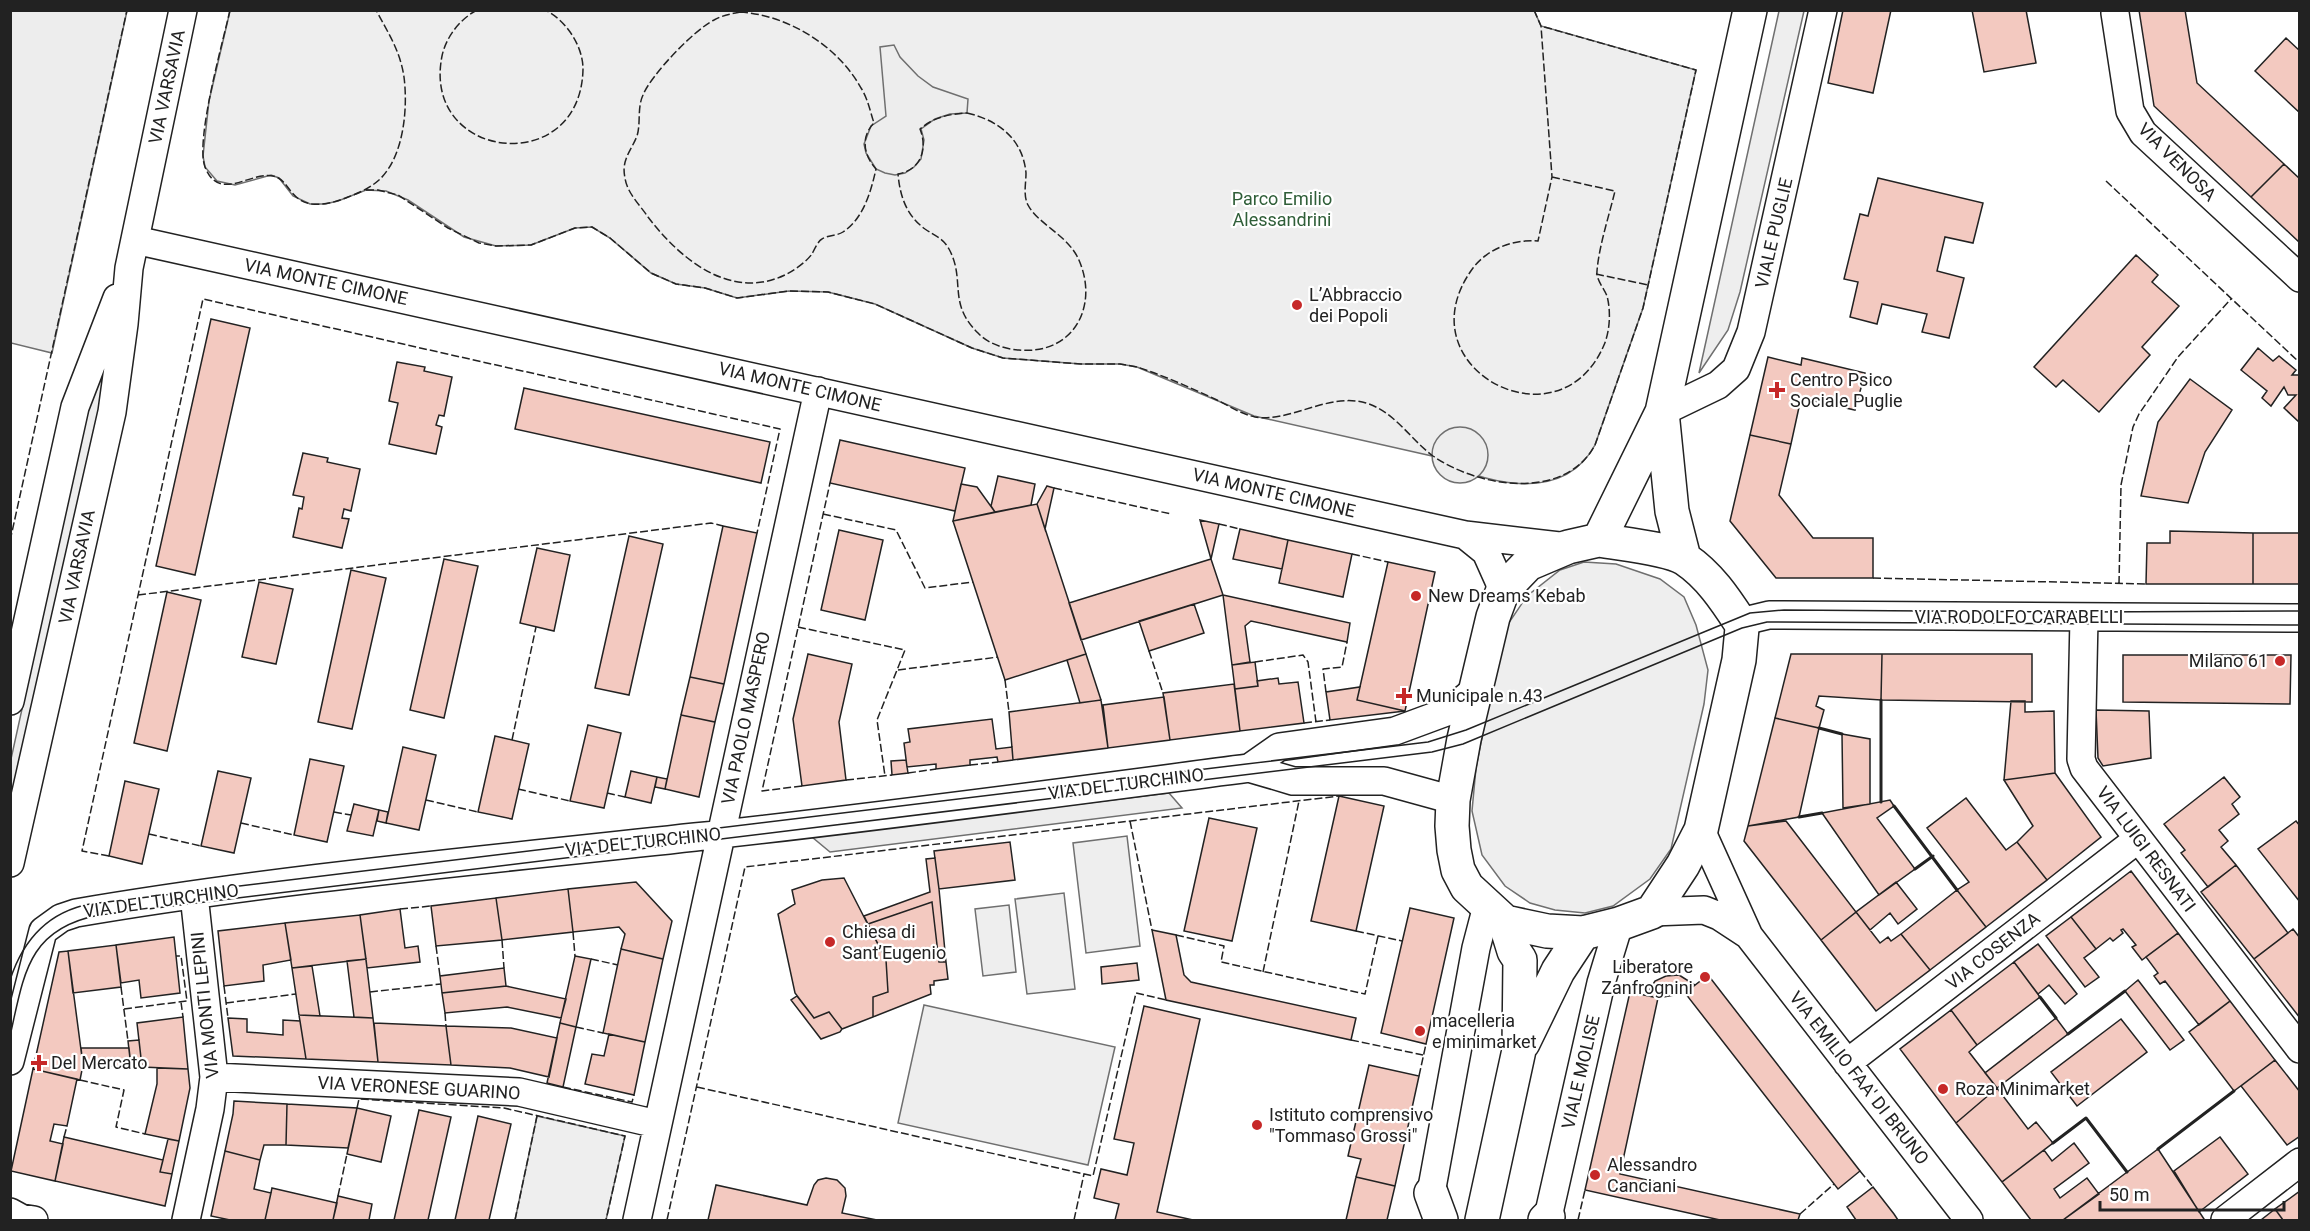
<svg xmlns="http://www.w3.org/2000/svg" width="2310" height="1231" font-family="Roboto,sans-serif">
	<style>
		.green { fill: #eee; stroke: #6f6f6f; stroke-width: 1.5 }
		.parking { fill: #ededed; stroke: #6f6f6f; stroke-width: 1.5 }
		.building { fill: #f3c9c0; stroke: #222; stroke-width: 1.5 }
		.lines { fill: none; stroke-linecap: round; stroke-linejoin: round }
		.minor-casing { stroke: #222; stroke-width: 30 }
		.major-casing { stroke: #222; stroke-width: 36 }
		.minor { stroke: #fff; stroke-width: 27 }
		.major { stroke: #fff; stroke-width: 33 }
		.tram { stroke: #222; stroke-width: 1.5 }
		.fence { stroke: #222; stroke-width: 1.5; stroke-dasharray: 8 3; stroke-linecap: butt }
		.wall { stroke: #222; stroke-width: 3 }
		.poi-dot { fill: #c62828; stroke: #fff; stroke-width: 2 }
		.labels { text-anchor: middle; stroke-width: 4.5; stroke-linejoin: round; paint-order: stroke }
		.street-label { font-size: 18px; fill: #222; stroke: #fff }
		.park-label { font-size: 18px; fill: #2f5e38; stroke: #fff }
		.poi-label { font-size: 18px; fill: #222; stroke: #fff; text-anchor: start }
	</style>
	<rect width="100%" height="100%" fill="#fff"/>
	<path class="green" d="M1534,10L1541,26L1696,70L1643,308L1595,445C1562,506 1480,483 1432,456L1254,416L1137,367L1120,364H1081L1003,358L972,348L875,304L828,292L789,291L737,298L705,288L676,284L651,273L610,238L592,227L575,228L531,245L496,246L464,237L408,200L386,191L366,190L338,201L325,204H310L293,196L279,178L271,175L235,185L217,181L205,167L203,156L209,101L230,11Z
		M1779,11H1804L1740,292L1728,330L1699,373Z
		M109,369L11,812V759L90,400L106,370Z
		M1584,562L1616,564L1660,579L1684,597L1696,625L1708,670L1704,704L1671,849L1650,879L1613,906L1585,913L1555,910L1530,903L1505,886L1482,855L1472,811L1476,768L1496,667L1506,627L1527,596L1560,570Z
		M1127,836L1140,946L1086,953L1073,843Z
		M1064,893L1075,989L1027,994L1015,899Z
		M1009,905L1016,972L983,976L975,909Z
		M924,1005L1115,1047L1088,1165L898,1123Z
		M537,1116L625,1136L606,1220H515Z"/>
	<path class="parking" d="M11,10L127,11L52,353L11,343Z
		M894,45L900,57L918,76L933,87L968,99L967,113L950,114L935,119L921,129L924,140L921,159L914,167L905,173L895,175L885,173L876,169L866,153L864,144L871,126L886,116L880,47Z
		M1432 455a28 28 0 1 1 56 0a28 28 0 1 1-56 0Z
		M1169,793L1182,808L830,852L812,837Z"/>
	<path class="building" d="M1843,10H1891L1873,93L1828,83Z
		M1972,10H2026L2036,63L1984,72Z
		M2139,10H2185L2197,83L2284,164L2251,197L2154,106Z
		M2286,38L2300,51V113L2255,71Z
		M2284,164L2300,179L2299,242L2251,197Z
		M1878,178L1983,203L1973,243L1945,237L1937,271L1964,278L1949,338L1922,332L1927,314L1882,304L1877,324L1850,317L1858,282L1844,279L1860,214L1868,216Z
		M2136,255L2158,275L2152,282L2179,306L2142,347L2150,355L2099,412L2063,380L2056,387L2034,367Z
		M211,319L250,328L195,575L156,566Z
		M2258,348L2273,361L2279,356L2296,370L2292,375H2300L2299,422L2284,408L2296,395H2288L2284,387L2271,406L2262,398L2267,391L2241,370Z
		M1768,357L1801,365L1802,358L1865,373L1855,410L1801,398L1791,444L1750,435Z
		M397,362L425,367L424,371L452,377L444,416L439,415L436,425L442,427L436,454L389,444L398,403L389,401Z
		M2190,379L2232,410L2205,452L2188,503L2141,496L2158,422Z
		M524,388L770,442L761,483L515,429Z
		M1750,435L1791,444L1779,495L1813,538H1873V578H1776L1730,521Z
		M840,440L965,468L955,511L830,483Z
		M303,453L328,458L327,462L360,469L351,511L344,509L342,518L349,519L342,548L293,537L299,508L302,509L304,497L293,495Z
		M998,476L1035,484L1031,505L995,512L991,506Z
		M961,484L977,487L995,512L953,521Z
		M1047,486L1054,488L1045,529L1037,504Z
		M1037,504L1086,654L1005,680L953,521Z
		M1200,520L1219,524L1211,559Z
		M723,526L757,533L724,684L690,677Z
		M1240,529L1288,540L1282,569L1233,559Z
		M839,530L883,540L865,620L821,610Z
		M2170,531L2253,533V584H2146L2147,543H2170Z
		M2253,533H2300V584H2253Z
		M629,536L663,544L629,695L595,688Z
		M1288,540L1352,554L1343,597L1279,583Z
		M537,548L570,555L554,631L520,623Z
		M444,559L478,566L444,718L410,710Z
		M1211,559L1223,595L1081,640L1069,603Z
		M1388,562L1435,572L1405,711L1357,700Z
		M351,570L386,578L352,729L318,722Z
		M259,582L293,589L276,664L242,657Z
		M167,592L201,600L167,751L134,743Z
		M1223,595L1350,623L1347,642L1251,621L1245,626L1250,662L1232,665Z
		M1194,604L1204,633L1149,651L1139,621Z
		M808,654L852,664L839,722L846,780L802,786L793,719Z
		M1086,654L1101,700L1080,703L1067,660Z
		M1791,654H1882L1881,700L1819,696L1816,706L1824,710L1819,728L1775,718Z
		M1882,654H2032V702L1881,700Z
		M2123,655H2291L2290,704L2123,702Z
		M1255,662L1258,686L1235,689L1232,665Z
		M690,677L724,684L715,722L681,715Z
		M1278,678L1279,684L1298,682L1304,723L1240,731L1235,689L1258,686L1257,681Z
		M1234,684L1240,731L1170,740L1163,693Z
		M1360,687L1357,700L1405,711L1330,720L1326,692Z
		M1164,697L1170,740L1108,748L1103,705Z
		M1101,700L1108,748L1013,760L1009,712Z
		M2011,701H2025V712L2054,711L2055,773L2004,780Z
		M2096,710L2149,711L2151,758L2103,766L2098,758Z
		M681,715L715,722L699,797L665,789Z
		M1775,718L1819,728L1799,817L1748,826Z
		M992,719L996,749L1012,747L1013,760L998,762L997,757L970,760V765L936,769V764L907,767L904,743L910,742L908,729Z
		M588,725L621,733L604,808L570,801Z
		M1842,734L1870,739V804L1843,808Z
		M495,736L529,744L512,819L478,812Z
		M403,747L436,755L419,830L386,823Z
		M310,759L344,766L327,842L294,835Z
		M906,760L908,773L892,775L891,761Z
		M218,771L251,778L234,853L201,846Z
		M631,771L657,777L651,803L625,797Z
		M2055,773L2101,837L2047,880L2017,842L2033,826L2004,780Z
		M657,777L667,779L665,789L655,787Z
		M2224,777L2240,797L2232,804L2239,814L2219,830L2228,841L2221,847L2236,865L2208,887L2181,853L2185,850L2164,824Z
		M125,781L159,789L142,864L109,856Z
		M1339,796L1384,806L1356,931L1311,921Z
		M1966,798L2006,850L2017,842L2047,880L1986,927L1957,890L1969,882L1927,828Z
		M1890,800L1894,806L1877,818L1915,869L1879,895L1822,813Z
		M354,804L379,810L373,836L347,831Z
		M379,810L388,812L386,823L377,821Z
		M1209,818L1257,828L1232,941L1184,931Z
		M1786,821L1856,912L1821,940L1744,841L1748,826Z
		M2296,821L2300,826V902L2258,849Z
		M1010,842L1015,880L939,889L934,851Z
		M935,858L939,889L946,962H939L932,902L868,924L864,916L930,892L926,859Z
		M2236,865L2288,933L2254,959L2201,892Z
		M2131,871L2178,933L2142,960L2132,947L2136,945L2123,929L2121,930L2123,933L2113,941L2110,938L2096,949L2071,917Z
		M844,878L886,960L888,992L873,997V1017L842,1029L829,1012L814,1018L795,993L778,914L795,904L792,890L822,880Z
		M636,882L672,921L663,959L621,949L625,934L619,927L573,932L568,889Z
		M1896,882L1917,909L1898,924L1890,913L1870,930L1856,912Z
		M568,889L573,932L502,940L496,898Z
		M1957,890L1986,927L1930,970L1901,934Z
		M496,898L502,940L436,946L431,906Z
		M932,902L939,962H946L948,979L934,981V985H930L931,994L873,1017V997L888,992L886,960L868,924Z
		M1410,908L1454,918L1426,1044L1381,1033Z
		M400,909L405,948L418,946L420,962L367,968L360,915Z
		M1856,912L1880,943L1888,937L1891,941L1901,934L1930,970L1876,1011L1821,940Z
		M360,915L366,959L292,968L285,923Z
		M2071,917L2096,949L2084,958L2099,977L2085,987L2046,936Z
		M285,923L291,960L263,965L264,981L224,986L218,931Z
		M2293,929L2300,938V1018L2254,959Z
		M1152,930L1176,935L1184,975L1191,982L1356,1018L1351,1040L1166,1000Z
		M2178,933L2230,1001L2199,1025L2165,981L2160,984L2154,976L2158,973L2146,957Z
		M174,937L180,993L141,998L139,980L121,983L116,945Z
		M2038,944L2077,994L2065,1004L2049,985L2038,994L2014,962Z
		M116,945L121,987L73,993L68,951Z
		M621,949L663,959L645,1042L603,1033Z
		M68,951L83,1065L80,1080L33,1069L59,952Z
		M575,956L591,959L576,1027L560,1023Z
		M366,959L367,968L373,1018L354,1017L347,961Z
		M2014,962L2040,997L1977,1045L1951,1010Z
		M1137,963L1139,980L1102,984L1101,967Z
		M312,966L320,1016L299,1015L292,968Z
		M504,968L506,986L442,993L440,976Z
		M1679,975L1695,985L1685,993L1658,998L1646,995L1655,981L1666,976Z
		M1708,975L1860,1171L1838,1189L1685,993Z
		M2138,980L2184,1040L2170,1050L2125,991Z
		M506,986L566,999L561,1018L507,1007L445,1013L442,993Z
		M1630,992L1658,998L1620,1174L1800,1214L1798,1220H1720L1585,1190Z
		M797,996L814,1018L829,1012L842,1029L840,1032L821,1039L791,1000Z
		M2230,1001L2275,1060L2234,1091L2189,1032Z
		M1144,1006L1200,1019L1157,1212L1193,1220H1115L1119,1204L1094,1198L1101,1169L1127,1175L1134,1143L1114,1139Z
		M1951,1010L1977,1045L1969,1052L1997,1088L1956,1123L1900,1049Z
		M299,1015L373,1018L378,1062L306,1059Z
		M183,1017L188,1069L142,1067L137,1023Z
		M228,1018L247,1019V1032L283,1035V1020L300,1021L306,1059L233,1056Z
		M2056,1018L2068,1034L1997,1088L1985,1073Z
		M2121,1019L2147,1052L2077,1106L2051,1072Z
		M374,1023L446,1026L451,1065L378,1062Z
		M560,1023L576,1027L563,1087L547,1083Z
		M446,1026L511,1028L557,1038L549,1077L510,1068L451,1065Z
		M609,1034L645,1042L634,1095L585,1084L592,1054L604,1056Z
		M139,1040L142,1067H131L128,1041Z
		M81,1048H129L131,1067L83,1065Z
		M2275,1060L2300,1092V1136L2287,1145L2241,1086Z
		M1369,1065L1419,1076L1395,1186L1356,1177L1361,1159L1348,1156Z
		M157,1068L188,1069L190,1088L179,1141L145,1134L157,1084Z
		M33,1069L77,1079L67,1126L54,1124L50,1141L63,1144L55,1181L11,1171Z
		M1997,1088L2028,1129L2036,1122L2053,1143L2002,1182L1956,1123Z
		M234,1101L287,1104L286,1145H264L260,1160L225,1151L233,1114Z
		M287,1104L357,1108L348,1148L286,1145Z
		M357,1108L391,1116L381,1162L347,1154Z
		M419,1110L451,1117L428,1220H394Z
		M478,1116L511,1124L489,1220H455Z
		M64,1137L163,1160L160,1172L172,1174L165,1206L55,1181Z
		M2220,1137L2248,1174L2199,1212L2174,1171Z
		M168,1139L179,1141L172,1174L160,1172Z
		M2074,1143L2089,1163L2054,1189L2060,1198L2087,1178L2099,1194L2063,1220H2031L2002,1182L2044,1150L2052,1161Z
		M2158,1149L2204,1219L2202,1220H2063Z
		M225,1151L260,1160L254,1189L271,1193L265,1220H230L211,1216Z
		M1356,1177L1395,1186L1387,1220H1346Z
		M826,1178L837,1180L845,1188L846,1196L842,1213L877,1220H708L716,1185L807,1205L814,1185L818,1180Z
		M1873,1187L1894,1214L1898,1220H1856L1847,1207Z
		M272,1188L337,1203L333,1220H265Z
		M2300,1191V1220H2283L2275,1209Z
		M338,1196L372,1204L369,1220H333Z
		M2275,1209L2283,1220H2261Z"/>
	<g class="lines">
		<defs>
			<path id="minor" d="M2115,13L2130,111L2143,133L2300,278
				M135,240L1465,535L1568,547
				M1662,412L1718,385L1736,369L1751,332L1823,10
				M1465,535L1486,552L1503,590
				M2084,618L2081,759L2084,768L2300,1049
				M1740,622L1769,615H1784L2300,618
				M10,701L75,407L117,298
				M1249,768L1279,747L1395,731L1449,711L1475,690
				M1701,830L1749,936L1969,1220
				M10,863L112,412L124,324L129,268L183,10
				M1652,912L1704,910L1719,916L1748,935
				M10,1061L43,931L61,918L76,913C281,878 488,860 695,837C880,817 1064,792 1249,768L1293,781H1384L1453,800
				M1847,1063L2138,839
				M214,1077L519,1092L657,1124
				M1431,1193L1476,948L1487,906
				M10,1212L21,1218L34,1220
				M186,1220L210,1109L214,1077L194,895
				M637,1220L818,391
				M1550,1220L1548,1217L1601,983L1619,924
				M2225,1220L2300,1162"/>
			<path id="major" d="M1662,412L1672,511L1684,558
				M1599,540C1621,544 1668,548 1685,559C1709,575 1725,599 1740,622L1742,628L1739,660L1701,830L1683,865L1652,912L1619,924L1583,933L1547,931L1505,922L1467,887L1458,870L1454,850L1452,826L1453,800L1464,739L1493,617L1503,590L1528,564L1568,547Z
				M1599,540L1662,412L1750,10
				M1523,1043L1558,971L1583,933
				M1431,1193L1441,1220
				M1482,1220L1519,1050L1520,960L1514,951L1505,922
				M1545,1220L1548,1217"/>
		</defs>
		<use href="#minor" class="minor-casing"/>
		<use href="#major" class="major-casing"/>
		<use href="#minor" class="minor"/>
		<use href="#major" class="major"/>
		<path class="tram" d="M10,980C23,940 48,912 90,904L1428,742L1466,730L1750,613L1784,610L2084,612L2300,611
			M10,1036C24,975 27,929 99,915L1432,752L1463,744L1742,628L1767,622L2300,625"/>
		<path class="fence" d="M230,10C223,42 195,140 205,167C219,203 251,171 273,176C289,179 289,201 312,204C325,205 336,202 348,197C359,193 370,188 379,180C404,157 408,108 404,77C400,50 388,33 376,10
			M477,10C460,19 446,37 442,56C421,161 581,179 583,69C583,46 566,20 545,10
			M1534,10L1541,26L1552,177
			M740,12C788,15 838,46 861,88C868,99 870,111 874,123C860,137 864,156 876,169C871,191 864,218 843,232C837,236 828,235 822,239C818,241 814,250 812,254C806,262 796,269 787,274C731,302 680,259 648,217C640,205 627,193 625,178C621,160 631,151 637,136C641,123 637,108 643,95C651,75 694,30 714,20C723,15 731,14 740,12Z
			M967,113C998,120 1023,139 1026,173C1026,184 1023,195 1028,205C1038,224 1066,234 1078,258C1100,305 1074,355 1019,350C1005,349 988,344 978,333C947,303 966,280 949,249C943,238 935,236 925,229C906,215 900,196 898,174C921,170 928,149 920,129C934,117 949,114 967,113Z
			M1552,177L1615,191C1609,216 1599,246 1597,271C1596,280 1604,288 1607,296C1611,311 1610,331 1604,345C1559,451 1400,367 1473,268C1488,248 1515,239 1538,241Z
			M2106,181L2300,363
			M366,190H378L398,195L448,228L479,243L496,246L531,245L575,228L592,227L610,238L651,273L676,284L705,288L737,298L789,291L828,292L875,304L972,348L1003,358L1081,364H1120L1137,367C1165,376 1191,388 1217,400C1229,406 1241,414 1255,417C1290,423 1328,392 1366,403C1395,412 1410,439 1433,456C1479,488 1565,501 1595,445L1643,308L1696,70L1541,26
			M1596,274L1648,285
			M1054,488L1171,514
			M823,514L896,530L925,588L973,582
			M1219,524L1240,529
			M10,541L127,10
			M1352,554L1388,562
			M1873,578L2146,584
			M2119,584L2121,485L2133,427L2139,414L2178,357L2231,299
			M138,595L711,523L723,526
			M798,627L905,650L877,720L885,776
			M1149,651L1163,693
			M1255,662L1303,655L1308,662L1316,722
			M898,670L998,657
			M1005,680L1009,712
			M1326,692L1323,669L1342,667L1347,642
			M1304,723L1330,720
			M512,740L536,627
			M970,765L998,762
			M908,773L936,769
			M846,780L892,775
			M802,786L762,791L830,483
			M518,789L570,801
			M607,793L625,797
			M426,800L478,812
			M334,812L351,815
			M1130,821L1152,930
			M241,823L294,835
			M149,834L201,846
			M109,856L82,851L203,299L780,429L757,533
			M400,909L431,906
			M1356,931L1402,941
			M573,932L575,956
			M1176,935L1224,946L1221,962L1365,994L1378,936
			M502,940L504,968
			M436,946L440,976
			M591,959L618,965
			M1263,972L1299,801
			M224,986L228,1018
			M121,987L128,1041
			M370,992L441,984
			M181,1002L183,1017
			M226,1003L296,994
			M124,1009L187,1001L181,956H176
			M445,1013L446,1026
			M576,1027L603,1033
			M1351,1040L1423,1055
			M1419,1076L1426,1044
			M80,1080L124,1090L116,1127L145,1134
			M563,1087L632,1102L634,1095
			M697,1087L1093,1176L1136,993L1166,1000
			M357,1108L359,1099L504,1108L625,1136L606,1220
			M64,1137L67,1126
			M1860,1171L1873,1187
			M338,1196L347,1154
			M1800,1214L1834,1184
			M515,1220L537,1116
			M667,1220L745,867L1339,796
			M1074,1220L1084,1174
			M1578,1220L1585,1190"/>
		<path class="wall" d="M1881,700V802
			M1819,728L1842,734
			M1894,806L1957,890
			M1799,817L1822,813
			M1915,869L1933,856
			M2040,997L2056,1018
			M2068,1034L2125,991
			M2053,1143L2086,1118L2127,1172
			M2158,1149L2234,1091"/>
	</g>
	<g class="poi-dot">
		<circle cx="1297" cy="305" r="6"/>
		<path d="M1774 381h6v6h6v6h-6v6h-6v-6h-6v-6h6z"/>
		<circle cx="1416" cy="596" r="6"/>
		<circle cx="2280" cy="661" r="6"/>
		<path d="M1401 687h6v6h6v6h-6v6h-6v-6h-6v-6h6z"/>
		<circle cx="830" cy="942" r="6"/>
		<circle cx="1705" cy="977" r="6"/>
		<circle cx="1420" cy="1031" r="6"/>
		<path d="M36 1054h6v6h6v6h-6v6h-6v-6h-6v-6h6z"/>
		<circle cx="1943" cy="1089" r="6"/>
		<circle cx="1257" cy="1125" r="6"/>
		<circle cx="1595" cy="1175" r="6"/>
	</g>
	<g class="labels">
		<g class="street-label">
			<text transform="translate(167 87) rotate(-78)" y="6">VIA VARSAVIA</text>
			<text transform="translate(2177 162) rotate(45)" y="6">VIA VENOSA</text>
			<text transform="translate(1774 233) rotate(-77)" y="6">VIALE PUGLIE</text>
			<text transform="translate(326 282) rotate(12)" y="6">VIA MONTE CIMONE</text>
			<text transform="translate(800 387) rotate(13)" y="6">VIA MONTE CIMONE</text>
			<text transform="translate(1274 493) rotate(13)" y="6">VIA MONTE CIMONE</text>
			<text transform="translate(77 567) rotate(-78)" y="6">VIA VARSAVIA</text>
			<text x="2019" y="623">VIA RODOLFO CARABELLI</text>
			<text transform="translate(746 718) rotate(-78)" y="6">VIA PAOLO MASPERO</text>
			<text transform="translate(1126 784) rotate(-7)" y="6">VIA DEL TURCHINO</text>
			<text transform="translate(643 842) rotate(-6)" y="6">VIA DEL TURCHINO</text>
			<text transform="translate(2146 849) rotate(53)" y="6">VIA LUIGI RESNATI</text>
			<text transform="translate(161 901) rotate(-8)" y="6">VIA DEL TURCHINO</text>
			<text transform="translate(1993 951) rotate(-38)" y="6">VIA COSENZA</text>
			<text transform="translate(205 1005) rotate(-96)" y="6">VIA MONTI LEPINI</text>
			<text transform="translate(1581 1072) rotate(-77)" y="6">VIALE MOLISE</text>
			<text transform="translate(1859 1078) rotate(52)" y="6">VIA EMILIO FAA' DI BRUNO</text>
			<text transform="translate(419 1088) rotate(3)" y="6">VIA VERONESE GUARINO</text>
		</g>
		<g class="park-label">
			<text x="1282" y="205">Parco Emilio<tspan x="1282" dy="21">Alessandrini</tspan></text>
		</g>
		<g class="poi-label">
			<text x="1309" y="301">L’Abbraccio<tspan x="1309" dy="21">dei Popoli</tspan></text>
			<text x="1790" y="386">Centro Psico<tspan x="1790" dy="21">Sociale Puglie</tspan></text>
			<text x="1428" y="602">New Dreams Kebab</text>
			<text x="2268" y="667" text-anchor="end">Milano 61</text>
			<text x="1416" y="702">Municipale n.43</text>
			<text x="842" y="938">Chiesa di<tspan x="842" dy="21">Sant’Eugenio</tspan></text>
			<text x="1693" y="973" text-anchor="end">Liberatore<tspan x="1693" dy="21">Zanfrognini</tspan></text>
			<text x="1432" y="1027">macelleria<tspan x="1432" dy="21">e minimarket</tspan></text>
			<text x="51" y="1069">Del Mercato</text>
			<text x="1955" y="1095">Roza Minimarket</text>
			<text x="1269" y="1121">Istituto comprensivo<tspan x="1269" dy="21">"Tommaso Grossi"</tspan></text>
			<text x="1607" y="1171">Alessandro<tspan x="1607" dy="21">Canciani</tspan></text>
		</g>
	</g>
	<rect width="2310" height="1231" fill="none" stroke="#222222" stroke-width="24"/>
	<path d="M2100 1201v9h184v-9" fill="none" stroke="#222222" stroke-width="3"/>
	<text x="2109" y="1201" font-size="18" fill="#222222" stroke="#ffffff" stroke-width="4.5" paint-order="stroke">50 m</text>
</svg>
